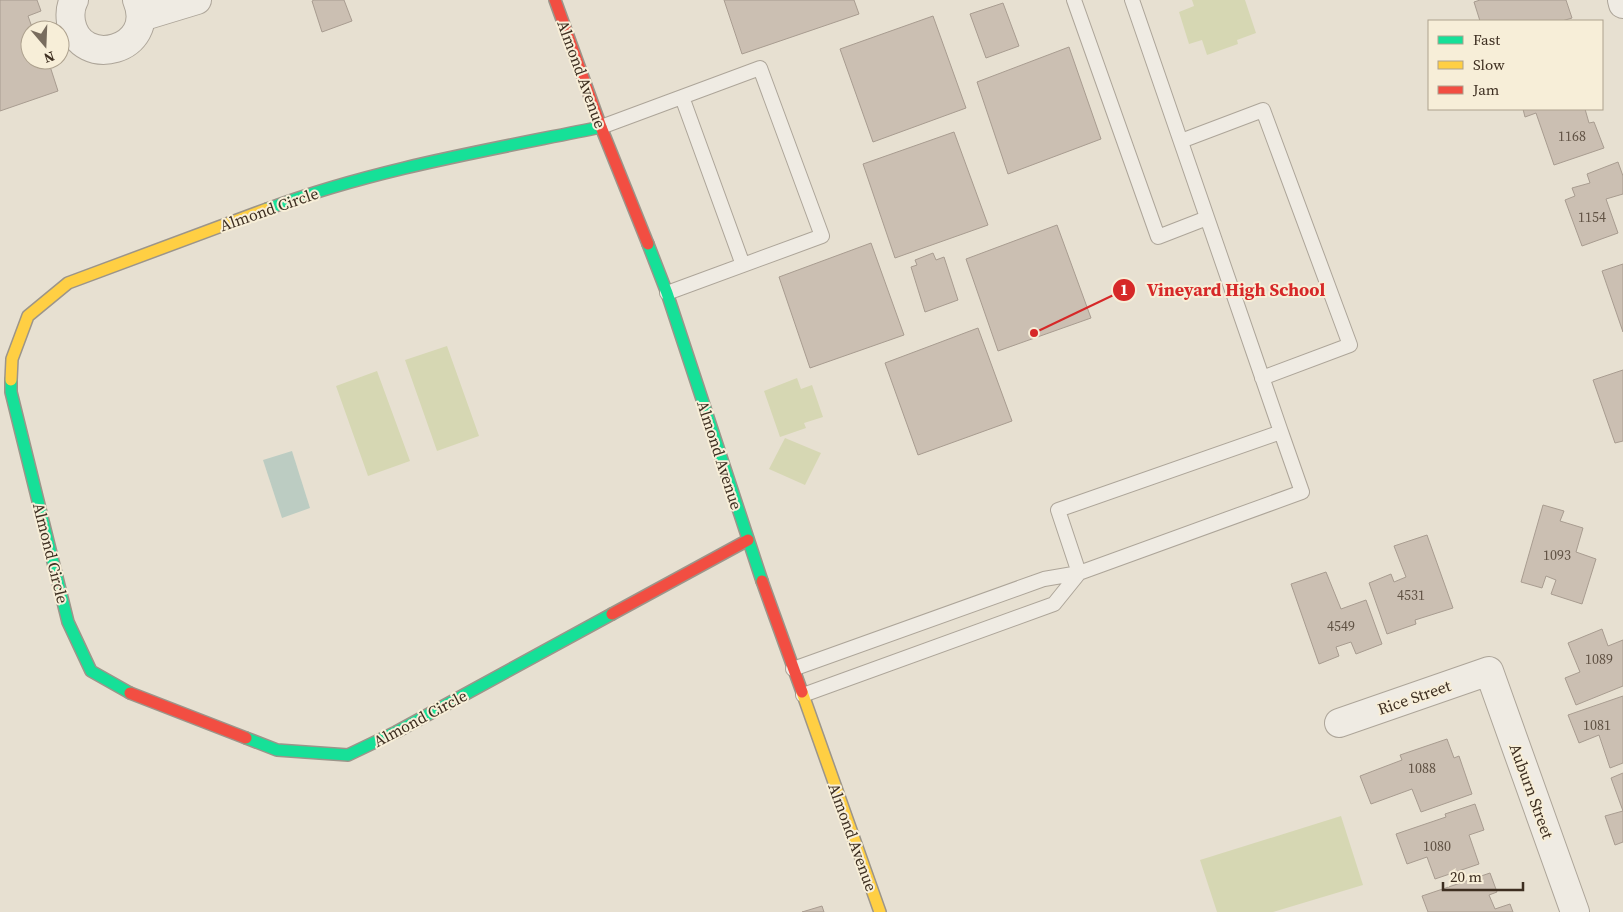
<svg xmlns="http://www.w3.org/2000/svg" width="1623" height="912" font-family="'Source Serif 4',serif">
	<style>
		.green { fill: #d6d7b3 }
		.water { fill: #bcccc2 }
		.building { fill: #cbbfb2; stroke: #a89c90 }
		.lines { fill: none; stroke-linecap: round; stroke-linejoin: round }
		.lane-casing { stroke: #ada599; stroke-width: 16 }
		.street-casing { stroke: #ada599; stroke-width: 30 }
		.fast-casing { stroke: #9c958a; stroke-width: 14 }
		.slow-casing { stroke: #9c958a; stroke-width: 14 }
		.jam-casing { stroke: #9c958a; stroke-width: 14 }
		.lane { stroke: #efebe3; stroke-width: 14 }
		.street { stroke: #efebe3; stroke-width: 28 }
		.fast { stroke: #16e098; stroke-width: 11 }
		.slow { stroke: #ffcf43; stroke-width: 11 }
		.jam { stroke: #f24e42; stroke-width: 11 }
		.labels { text-anchor: middle; stroke-width: 4; stroke-linejoin: round; paint-order: stroke }
		.number-label { font-size: 14px; fill: #605244 }
		.street-label { font-size: 16px; fill: #3d2e20; stroke: #f7eed8 }
		.leader { fill: none; stroke: #d62828; stroke-width: 2 }
		.callout-dot { fill: #d62828; stroke: #f7eed8; stroke-width: 2 }
		.mark-label { font-size: 15px; text-anchor: middle; font-weight: bold; fill: #fff }
		.callout-label { font-size: 18px; text-anchor: middle; font-weight: bold; fill: #d62828; stroke: #f7eed8; stroke-width: 4; stroke-linejoin: round; paint-order: stroke }
	</style>
	<rect width="100%" height="100%" fill="#e7e0d1"/>
	<path class="green" d="M1192,0H1245L1256,33L1237,40L1238,44L1207,55L1202,40L1189,44L1179,12L1194,6Z
		M447,346L479,436L437,451L405,360Z
		M377,371L410,461L368,476L336,386Z
		M797,378L801,389L812,385L823,417L804,423L806,428L780,437L764,391Z
		M785,438L821,453L805,485L769,469Z
		M1341,816L1363,885L1273,912H1217L1200,860Z"/>
	<path class="water" d="M292,451L310,508L282,518L263,460Z"/>
	<path class="building" d="M0,0H37L41,11L28,16L33,30H30V60H48L58,91L0,111Z
		M314,0H344L352,21L322,32L312,1Z
		M724,0H854L859,14L742,54Z
		M1480,0H1566L1572,18L1562,21H1480L1474,2Z
		M1003,3L1019,46L986,58L970,14Z
		M933,16L966,108L873,142L840,49Z
		M1069,47L1101,139L1008,174L977,82Z
		M1523,109H1585L1589,123L1594,122L1604,148L1554,165L1536,113L1525,117Z
		M954,132L988,225L895,258L863,164Z
		M1618,162L1623,176V194L1606,199L1618,233L1582,246L1565,200L1575,196L1572,188L1590,183L1587,174Z
		M1057,225L1091,318L998,351L966,259Z
		M871,243L904,335L810,368L779,277Z
		M933,253L936,260L944,257L958,300L925,312L911,267L917,265L915,260Z
		M1623,264V332L1602,271Z
		M978,328L1012,421L918,455L885,363Z
		M1623,370V441L1615,443L1593,380Z
		M1543,505L1564,511L1560,521L1583,528L1576,552L1596,559L1582,604L1551,594L1556,580L1546,576L1542,588L1521,582Z
		M1427,535L1453,608L1415,620L1416,624L1387,634L1369,583L1391,574L1394,582L1406,577L1394,546Z
		M1326,572L1341,609L1366,600L1382,644L1356,654L1351,642L1336,647L1339,656L1319,664L1291,584Z
		M1602,629L1608,646L1623,640V686L1576,705L1565,678L1580,672L1568,643Z
		M1623,696V763L1610,768L1599,735L1579,743L1568,715Z
		M1447,739L1454,758L1459,756L1472,794L1421,812L1412,789L1371,804L1360,776L1402,760L1400,755Z
		M1623,773V842L1615,845L1605,816L1623,811L1611,778Z
		M1475,804L1484,830L1469,835L1479,864L1435,879L1427,857L1407,864L1396,834L1446,817L1445,814Z
		M1490,873L1497,892L1489,895L1495,909L1510,904L1513,912H1428L1422,896Z
		M822,906L824,912H802Z"/>
	<g class="lines">
		<defs>
			<path id="lane" d="M1074,0L1158,237L1207,218
				M1132,0L1281,432
				M682,97L743,265
				M601,127L760,68L822,236L667,293
				M1181,141L1263,110L1350,345L1262,378
				M793,669L1044,579L1079,573L1058,510L1281,432L1302,492L1079,573L1054,604L803,695"/>
			<path id="street" d="M74,0C70,7 70,15 71,22C80,71 158,50 137,0
				M1622,0L1623,4
				M141,17L197,0
				M1339,723L1489,671L1575,912"/>
			<path id="fast" d="M267,209C374,169 489,150 601,127
				M648,244L667,293L762,581
				M11,380V392L68,622L91,671L130,693
				M246,738L277,750L348,755L396,732L612,614"/>
			<path id="slow" d="M11,380L12,359L28,316L68,283L267,209
				M802,692L880,912"/>
			<path id="jam" d="M555,0L601,127L648,244
				M762,581L802,692
				M612,614L748,540
				M130,693L246,738"/>
		</defs>
		<use href="#lane" class="lane-casing"/>
		<use href="#street" class="street-casing"/>
		<use href="#fast" class="fast-casing"/>
		<use href="#slow" class="slow-casing"/>
		<use href="#jam" class="jam-casing"/>
		<use href="#lane" class="lane"/>
		<use href="#street" class="street"/>
		<use href="#fast" class="fast"/>
		<use href="#slow" class="slow"/>
		<use href="#jam" class="jam"/>
	</g>
	<g class="labels">
		<g class="number-label">
			<text x="1572" y="141">1168</text>
			<text x="1592" y="222">1154</text>
			<text x="1557" y="560">1093</text>
			<text x="1411" y="600">4531</text>
			<text x="1341" y="631">4549</text>
			<text x="1599" y="664">1089</text>
			<text x="1597" y="730">1081</text>
			<text x="1422" y="773">1088</text>
			<text x="1437" y="851">1080</text>
		</g>
		<g class="street-label">
			<text transform="translate(582 74) rotate(70)" y="6">Almond Avenue</text>
			<text transform="translate(269 209) rotate(-19)" y="6">Almond Circle</text>
			<text transform="translate(720 455) rotate(72)" y="6">Almond Avenue</text>
			<text transform="translate(51 553) rotate(76)" y="6">Almond Circle</text>
			<text transform="translate(1414 697) rotate(-19)" y="6">Rice Street</text>
			<text transform="translate(420 718) rotate(-28)" y="6">Almond Circle</text>
			<text transform="translate(1532 791) rotate(70)" y="6">Auburn Street</text>
			<text transform="translate(853 837) rotate(70)" y="6">Almond Avenue</text>
		</g>
	</g>
	<path class="leader" d="M1034 333L1124 290"/>
	<g class="callout-dot">
		<circle cx="1034" cy="333" r="5"/>
		<circle cx="1124" cy="290" r="12"/>
	</g>
	<g class="mark-label">
		<text x="1124" y="295">1</text>
	</g>
	<g class="callout-label">
		<text x="1236" y="296">Vineyard High School</text>
	</g>
	<rect x="1428" y="20" width="175" height="90" fill="#f7eed8" stroke="#ada18e"/>
	<rect x="1438" y="36" width="25" height="8" fill="#16e098" stroke="#ada18e"/>
	<text x="1473" y="45" font-size="15" fill="#3d2e20">Fast</text>
	<rect x="1438" y="61" width="25" height="8" fill="#ffcf43" stroke="#ada18e"/>
	<text x="1473" y="70" font-size="15" fill="#3d2e20">Slow</text>
	<rect x="1438" y="86" width="25" height="8" fill="#f24e42" stroke="#ada18e"/>
	<text x="1473" y="95" font-size="15" fill="#3d2e20">Jam</text>
	<g transform="translate(45 45) rotate(161)"><circle r="24" fill="#f7eed8" stroke="#ada18e"/>
	<path d="M0-4L9 19L0 12L-9 19Z" fill="#786c5e"/>
	<text y="-8" font-size="14" font-weight="bold" text-anchor="middle" fill="#3d2e20">N</text>
	</g>
	<path d="M1443 882v8h80v-8" fill="none" stroke="#3d2e20" stroke-width="2.5"/>
	<text x="1450" y="882" font-size="15" fill="#3d2e20" stroke="#f7eed8" stroke-width="4" paint-order="stroke">20 m</text>
</svg>
